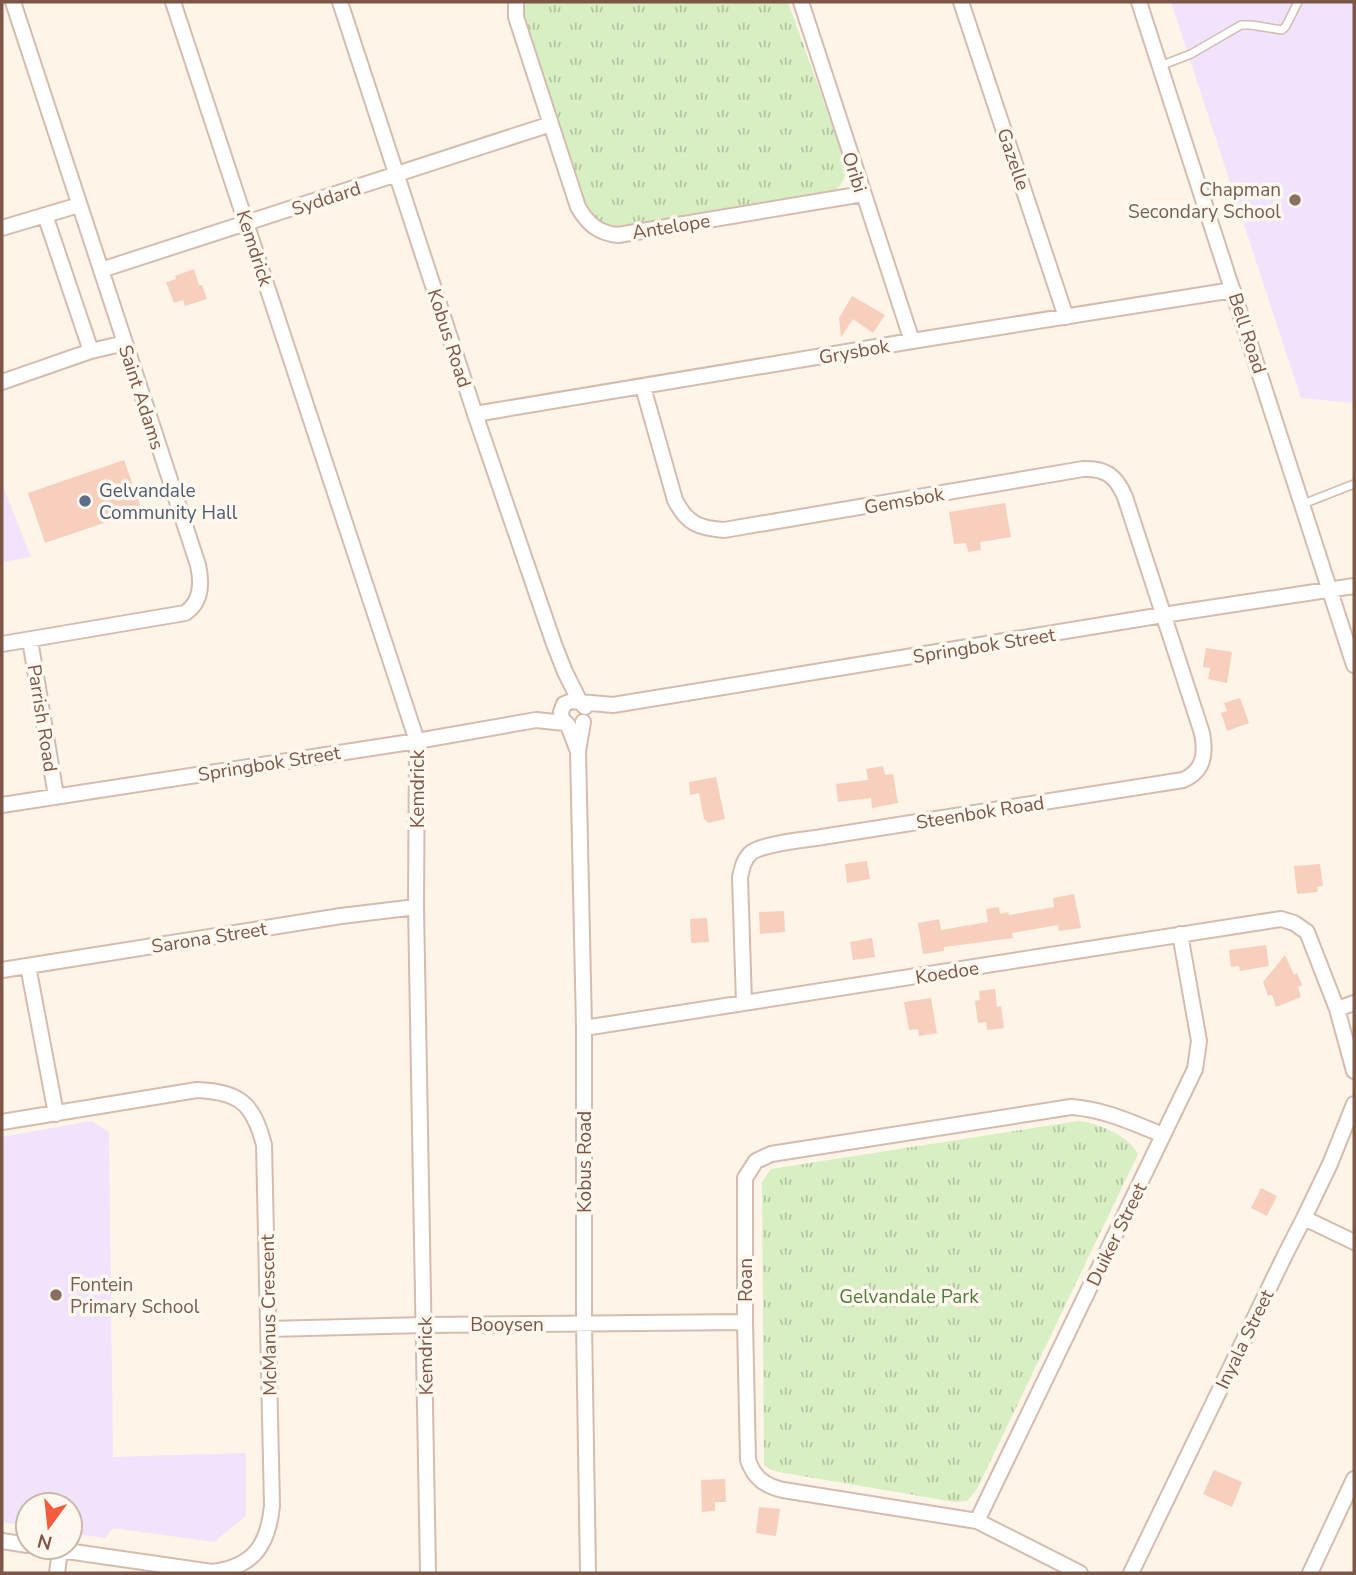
<svg xmlns="http://www.w3.org/2000/svg" width="1356" height="1575" font-family="'Nunito Sans',sans-serif">
	<style>
		.education { fill: #f1e3fb }
		.park { fill: url(#park-tufts) }
		.building { fill: #f7cfbc }
		.lines { fill: none; stroke-linecap: round; stroke-linejoin: round }
		.service-casing { stroke: #d5bcae; stroke-width: 10 }
		.minor-casing { stroke: #d5bcae; stroke-width: 18 }
		.service { stroke: #fff; stroke-width: 7 }
		.minor { stroke: #fff; stroke-width: 14 }
		.education-dot { fill: #8d6e63; stroke: #fff8ef; stroke-width: 2.5 }
		.service-dot { fill: #5c6f8a; stroke: #fff8ef; stroke-width: 2.5 }
		.labels { text-anchor: middle; stroke-width: 7; stroke-linejoin: round; paint-order: stroke }
		.street-label { font-size: 19px; fill: #7c5748; stroke: #fff8ef }
		.education-label { font-size: 19px; fill: #785e54; stroke: #fff8ef; text-anchor: end }
		.service-label { font-size: 19px; fill: #4e5e75; stroke: #fff8ef; text-anchor: start }
		.park-label { font-size: 19px; fill: #537c3c; stroke: #fff8ef }
	</style>
	<defs>
		<pattern id="park-tufts" width="24" height="20" patternUnits="userSpaceOnUse" patternTransform="scale(1.75)"><rect width="24" height="20" fill="#d8eec3"/><path d="M3 7l-1-3M5 7V3M7 7l1-3M15 17l-1-3M17 17v-4M19 17l1-3" fill="none" stroke="#b4c4a0"/></pattern>
	</defs>
	<rect width="100%" height="100%" fill="#fef4e7"/>
	<path class="education" d="M1171,2H1354V403L1301,398Z
		M2,484L31,557L2,562Z
		M91,1121L109,1132L113,1457L246,1453V1516L214,1542L113,1528L105,1538L70,1533V1505H28V1526L2,1522V1137Z"/>
	<path class="park" d="M523,2H788L847,166C845,178 842,187 831,193L616,227C598,223 594,218 584,202L522,8Z
		M1078,1121C1097,1122 1130,1137 1138,1154L977,1489L967,1501L955,1502L779,1472L771,1470L764,1465L762,1182L771,1169Z"/>
	<path class="building" d="M194,269L199,285H202L207,299L185,306L183,300L174,303L166,282L176,279L175,276Z
		M852,296L885,315L873,333L853,319L841,337L839,318Z
		M124,460L142,510L45,543L28,493Z
		M1005,503L1011,537L980,542L981,550L968,552L966,543L954,544L949,512Z
		M1206,648L1232,652L1227,683L1208,679L1210,668L1203,667Z
		M1240,698L1249,723L1227,731L1221,713L1227,711L1224,703Z
		M883,766L885,775L893,774L898,803L872,808L871,798L838,802L836,784L868,780L866,769Z
		M716,777L725,819L708,823L704,819L699,793L690,795L689,782Z
		M867,861L870,879L847,883L845,864Z
		M1320,864L1323,886L1317,887L1318,892L1297,894L1294,866Z
		M1074,894L1081,928L1059,931L1058,925L1012,933L1013,938L944,947V951L923,954L918,923L939,919L941,930L988,922L986,909L999,907L1000,914L1008,912L1009,915L1054,907L1053,898Z
		M784,911L785,932L760,934L759,912Z
		M707,918L709,942L691,943L690,919Z
		M872,938L875,957L853,960L850,942Z
		M1266,945L1269,966L1240,971L1239,966L1231,967L1229,950Z
		M1285,955L1294,975L1297,973L1302,985L1298,987L1301,997L1276,1007L1272,995L1268,996L1263,982Z
		M995,989L997,1007L1001,1006L1004,1028L987,1030L986,1022L978,1023L975,1001L980,1000L979,991Z
		M931,998L937,1033L919,1036L918,1029L909,1030L904,1002Z
		M1261,1188L1277,1196L1267,1216L1251,1208Z
		M1214,1470L1242,1482L1232,1507L1203,1494Z
		M725,1479L726,1502H715V1511L702,1512L701,1480Z
		M759,1507L780,1509L776,1536L756,1533Z"/>
	<g class="lines">
		<defs>
			<path id="service" d="M1160,66L1191,54L1241,25H1251L1282,30L1286,26L1298,2
				M1303,504L1354,484"/>
			<path id="minor" d="M173,2L417,741L416,907L428,1573
				M340,2L475,414L554,644L565,672L580,702L613,705L1163,615L1354,586
				M516,2V17L578,207C588,224 598,233 618,235L863,194
				M801,2L912,341
				M961,2L1066,317
				M1139,2L1354,665
				M45,215L91,351
				M2,228L79,205
				M101,270L551,124
				M2,382L91,351L125,343
				M643,387L675,500C687,524 699,528 724,530L1083,469C1106,468 1116,476 1125,497L1202,733C1206,754 1204,771 1183,780L822,837C805,840 766,843 752,852C744,858 742,868 740,877L744,1003
				M475,414L912,341L1233,290
				M30,640L56,796
				M2,644L185,613C202,602 202,583 198,565L13,2
				M583,722L578,751L584,1028V1324L588,1573
				M577,749L568,725L562,719L561,712L564,704L572,701L580,702L585,707
				M2,805L417,741L536,720L565,723
				M28,966L56,1114
				M2,970L341,916L416,907
				M1337,1009L1354,1003
				M584,1028L1281,919L1294,923L1307,932L1337,1009L1354,1071
				M2,1122L197,1090C240,1092 253,1103 264,1145L272,1506C268,1546 253,1567 212,1572L39,1547
				M1304,1218L1354,1242
				M269,1329L424,1325L745,1322
				M977,1521L1195,1069L1199,1041L1180,934
				M2,1541L28,1545
				M57,1573L60,1550
				M1080,1573L977,1521L783,1490C765,1486 754,1478 748,1460L745,1322V1178L756,1161L771,1154L1071,1107C1104,1109 1133,1123 1163,1135
				M1131,1573L1285,1255L1304,1218L1330,1164L1354,1104
				M1310,1573L1354,1479"/>
		</defs>
		<use href="#service" class="service-casing"/>
		<use href="#minor" class="minor-casing"/>
		<use href="#service" class="service"/>
		<use href="#minor" class="minor"/>
	</g>
	<g class="education-dot">
		<circle cx="1295" cy="200" r="7"/>
		<circle cx="56" cy="1295" r="7"/>
	</g>
	<circle class="service-dot" cx="85" cy="501" r="7"/>
	<g class="labels">
		<g class="street-label">
			<text transform="translate(1014 159) rotate(71)" y="7">Gazelle</text>
			<text transform="translate(855 172) rotate(72)" y="7">Oribi</text>
			<text transform="translate(326 198) rotate(-18)" y="7">Syddard</text>
			<text transform="translate(671 226) rotate(-9)" y="7">Antelope</text>
			<text transform="translate(255 248) rotate(72)" y="7">Kemdrick</text>
			<text transform="translate(1248 333) rotate(72)" y="7">Bell Road</text>
			<text transform="translate(450 338) rotate(72)" y="7">Kobus Road</text>
			<text transform="translate(854 351) rotate(-10)" y="7">Grysbok</text>
			<text transform="translate(142 397) rotate(72)" y="7">Saint Adams</text>
			<text transform="translate(904 500) rotate(-10)" y="7">Gemsbok</text>
			<text transform="translate(984 645) rotate(-9)" y="7">Springbok Street</text>
			<text transform="translate(43 718) rotate(81)" y="7">Parrish Road</text>
			<text transform="translate(269 763) rotate(-9)" y="7">Springbok Street</text>
			<text transform="translate(417 789) rotate(-90)" y="7">Kemdrick</text>
			<text transform="translate(980 812) rotate(-9)" y="7">Steenbok Road</text>
			<text transform="translate(209 937) rotate(-9)" y="7">Sarona Street</text>
			<text transform="translate(947 972) rotate(-9)" y="7">Koedoe</text>
			<text transform="translate(584 1162) rotate(-90)" y="7">Kobus Road</text>
			<text transform="translate(1116 1234) rotate(-64)" y="7">Duiker Street</text>
			<text transform="translate(745 1280) rotate(-90)" y="7">Roan</text>
			<text transform="translate(268 1315) rotate(-91)" y="7">McManus Crescent</text>
			<text x="507" y="1331">Booysen</text>
			<text transform="translate(1244 1339) rotate(-64)" y="7">Inyala Street</text>
			<text transform="translate(425 1356) rotate(-91)" y="7">Kemdrick</text>
		</g>
		<g class="education-label">
			<text x="1281" y="196">Chapman<tspan x="1281" dy="22">Secondary School</tspan></text>
			<text x="70" y="1291" text-anchor="start">Fontein<tspan x="70" dy="22">Primary School</tspan></text>
		</g>
		<g class="service-label">
			<text x="99" y="497">Gelvandale<tspan x="99" dy="22">Community Hall</tspan></text>
		</g>
		<g class="park-label">
			<text x="909" y="1303">Gelvandale Park</text>
		</g>
	</g>
	<rect width="1356" height="1575" fill="none" stroke="#7c5748" stroke-width="7"/>
	<g transform="translate(49 1526) rotate(195)"><circle r="33" fill="#fff8ef" stroke="#cbb8ac" stroke-width="2"/>
	<path d="M0-5L12 26L0 18L-12 26Z" fill="#f45c40"/>
	<text y="-10" font-size="19" font-weight="bold" text-anchor="middle" fill="#7c5748">N</text>
	</g>
</svg>
